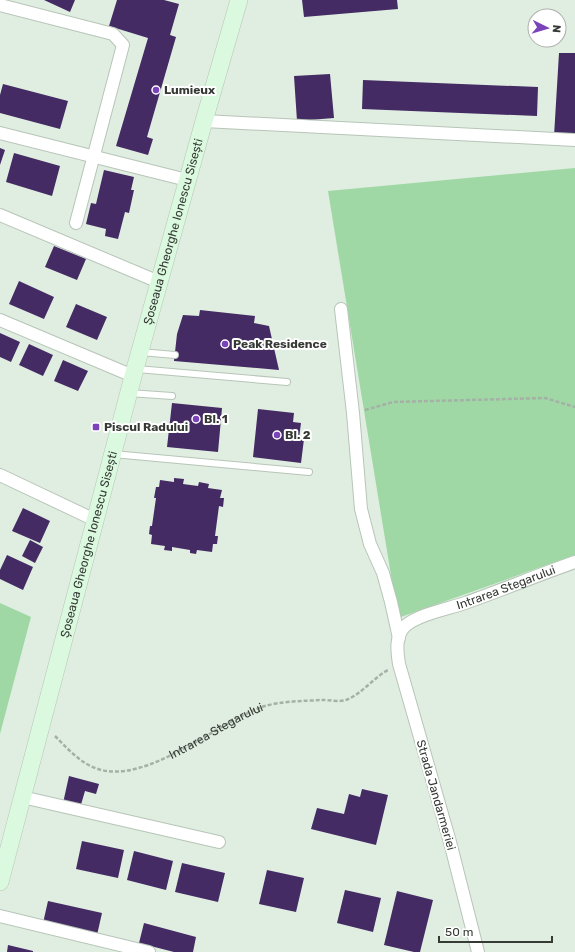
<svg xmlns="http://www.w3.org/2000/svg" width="575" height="952" font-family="Rubik,sans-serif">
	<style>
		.green { fill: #9fd8a5 }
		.building { fill: #442b64 }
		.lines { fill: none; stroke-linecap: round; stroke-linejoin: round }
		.lane-casing { stroke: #b7c5b8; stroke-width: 8 }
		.street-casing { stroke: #b7c5b8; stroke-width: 14 }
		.secondary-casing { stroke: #b7c5b8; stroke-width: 18 }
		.path { stroke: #a5b0a6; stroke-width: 2.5; stroke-dasharray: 4 2; stroke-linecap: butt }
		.lane { stroke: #fff; stroke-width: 6 }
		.street { stroke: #fff; stroke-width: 12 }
		.secondary { stroke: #daf9de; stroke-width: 17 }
		.poi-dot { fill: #7a43ba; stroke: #fff; stroke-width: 1.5 }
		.labels { text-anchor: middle; stroke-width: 4; stroke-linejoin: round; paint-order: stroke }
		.poi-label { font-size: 12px; font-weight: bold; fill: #353a35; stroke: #fff; text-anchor: start }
		.street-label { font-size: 12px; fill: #353a35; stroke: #fff }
	</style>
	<rect width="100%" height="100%" fill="#e0eee1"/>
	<path class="green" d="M575,168V555L398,618L328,191Z
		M0,603L31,617L0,734Z"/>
	<path class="building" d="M44,0H75L70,12Z
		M117,0H164L179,4L170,35L176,37L147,137L153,139L148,155L116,146L148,38L109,26Z
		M302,0H397L398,9L304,17Z
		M559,53H575V137L554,136Z
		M330,74L334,118L297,121L294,76Z
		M363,80L538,87L537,116L362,109Z
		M3,84L68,101L60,129L0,113V95Z
		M0,148L5,150L0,165Z
		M14,153L60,166L52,196L6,182Z
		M104,170L134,177L131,190H134L129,213L125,212L118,239L105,236L106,229L86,224L91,203L96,204Z
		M54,246L86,259L77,280L45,267Z
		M19,281L54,297L44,319L9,304Z
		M76,304L107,317L97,340L66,327Z
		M200,310L255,316L254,323L269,326L279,370L174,361L177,334L183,315L199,316Z
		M0,333L20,342L11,362L0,357Z
		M29,344L53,355L43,376L19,365Z
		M63,360L88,371L78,391L54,381Z
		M172,403L222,408L218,452L167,447Z
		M258,409L294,413L293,422L301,423L299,438L304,439L301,463L253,457Z
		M174,478L184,479L183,484L198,486L199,482L209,484L208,488L222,490L220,498H224L223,507L219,506L215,536H218L217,544H213L212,552L197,550L196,554L190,553V550L172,547V551L164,550L165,546L151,544L152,535L149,534L150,526H152L156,498H154L156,487H159L160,480L174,482Z
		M23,508L50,521L40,543L12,531Z
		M30,540L43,547L35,563L22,556Z
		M7,555L33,567L23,590L0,579V570Z
		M69,776L99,784L96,794L85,791L80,808L63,803Z
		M362,789L388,795L376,845L311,829L317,808L344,814L349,794L360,797Z
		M82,841L124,850L118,878L76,869Z
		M134,851L173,861L166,890L127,880Z
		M182,863L225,873L218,902L175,892Z
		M267,870L304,878L296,912L259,904Z
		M345,890L381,898L373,932L337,923Z
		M397,891L433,900L420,952H414L384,945Z
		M48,901L102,913L97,935L43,923Z
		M144,923L196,937L193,952H174L139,943Z
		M8,945L33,951V952H7Z"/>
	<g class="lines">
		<defs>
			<path id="lane" d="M140,352L175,355
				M137,369L287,382
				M129,393L172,396
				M113,454L309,472"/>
			<g id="street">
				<path d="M0,5L113,34L123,45L76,223"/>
				<path d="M204,121L575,140"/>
				<path d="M0,133L187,180"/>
				<path d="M0,215L159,282"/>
				<path d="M341,309L353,413L361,509L370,544L383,573L391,602L399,638"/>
				<path d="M0,320L133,376"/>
				<path d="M0,475L95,520"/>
				<path d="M22,797L219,842"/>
				<path d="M0,916L149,952"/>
				<path id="s2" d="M478,952L450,842L399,664C397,651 395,636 405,626C419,614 448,609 465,603C502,590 538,575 575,562"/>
			</g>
			<g id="secondary">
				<path id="s3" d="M0,882L135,369L204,121L239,0"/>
			</g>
		</defs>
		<use href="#lane" class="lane-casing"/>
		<use href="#street" class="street-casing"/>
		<use href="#secondary" class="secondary-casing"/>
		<g class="path">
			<path d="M365,410L393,402L545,398L575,407"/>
			<path id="s1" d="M55,736C67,748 81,764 98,769C146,785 217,723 262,707C279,701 304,701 322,700C329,700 340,702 346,700C362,694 373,678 388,670"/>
		</g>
		<use href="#lane" class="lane"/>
		<use href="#street" class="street"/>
		<use href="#secondary" class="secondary"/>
	</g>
	<g class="poi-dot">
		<circle cx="156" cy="90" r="4"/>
		<circle cx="225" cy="344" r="4"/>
		<circle cx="196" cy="419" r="4"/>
		<rect x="92" y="423" width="8" height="8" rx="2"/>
		<circle cx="277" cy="435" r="4"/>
	</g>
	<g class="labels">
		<g class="poi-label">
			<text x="164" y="94">Lumieux</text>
			<text x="233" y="348">Peak Residence</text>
			<text x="204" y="423">Bl. 1</text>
			<text x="104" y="431">Piscul Radului</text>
			<text x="285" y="439">Bl. 2</text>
		</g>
		<g class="street-label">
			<text dy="4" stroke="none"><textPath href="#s3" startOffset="673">Șoseaua Gheorghe Ionescu Sisești</textPath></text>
			<text dy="4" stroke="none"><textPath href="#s3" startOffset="349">Șoseaua Gheorghe Ionescu Sisești</textPath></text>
			<text dy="4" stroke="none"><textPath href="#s2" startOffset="447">Intrarea Stegarului</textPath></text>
			<text dy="4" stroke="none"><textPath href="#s1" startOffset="182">Intrarea Stegarului</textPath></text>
			<text transform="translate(436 795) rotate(74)" y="4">Strada Jandarmeriei</text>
		</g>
	</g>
	<g transform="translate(547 28) rotate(95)"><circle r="19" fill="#ffffff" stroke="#aeb0ae"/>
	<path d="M0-3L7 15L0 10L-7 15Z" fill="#7a43ba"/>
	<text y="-6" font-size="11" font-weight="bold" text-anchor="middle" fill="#353a35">N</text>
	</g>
	<path d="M439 936v6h113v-6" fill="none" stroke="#353a35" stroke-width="2"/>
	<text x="445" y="936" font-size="12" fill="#353a35" stroke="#ffffff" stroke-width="3" paint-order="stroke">50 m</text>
</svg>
